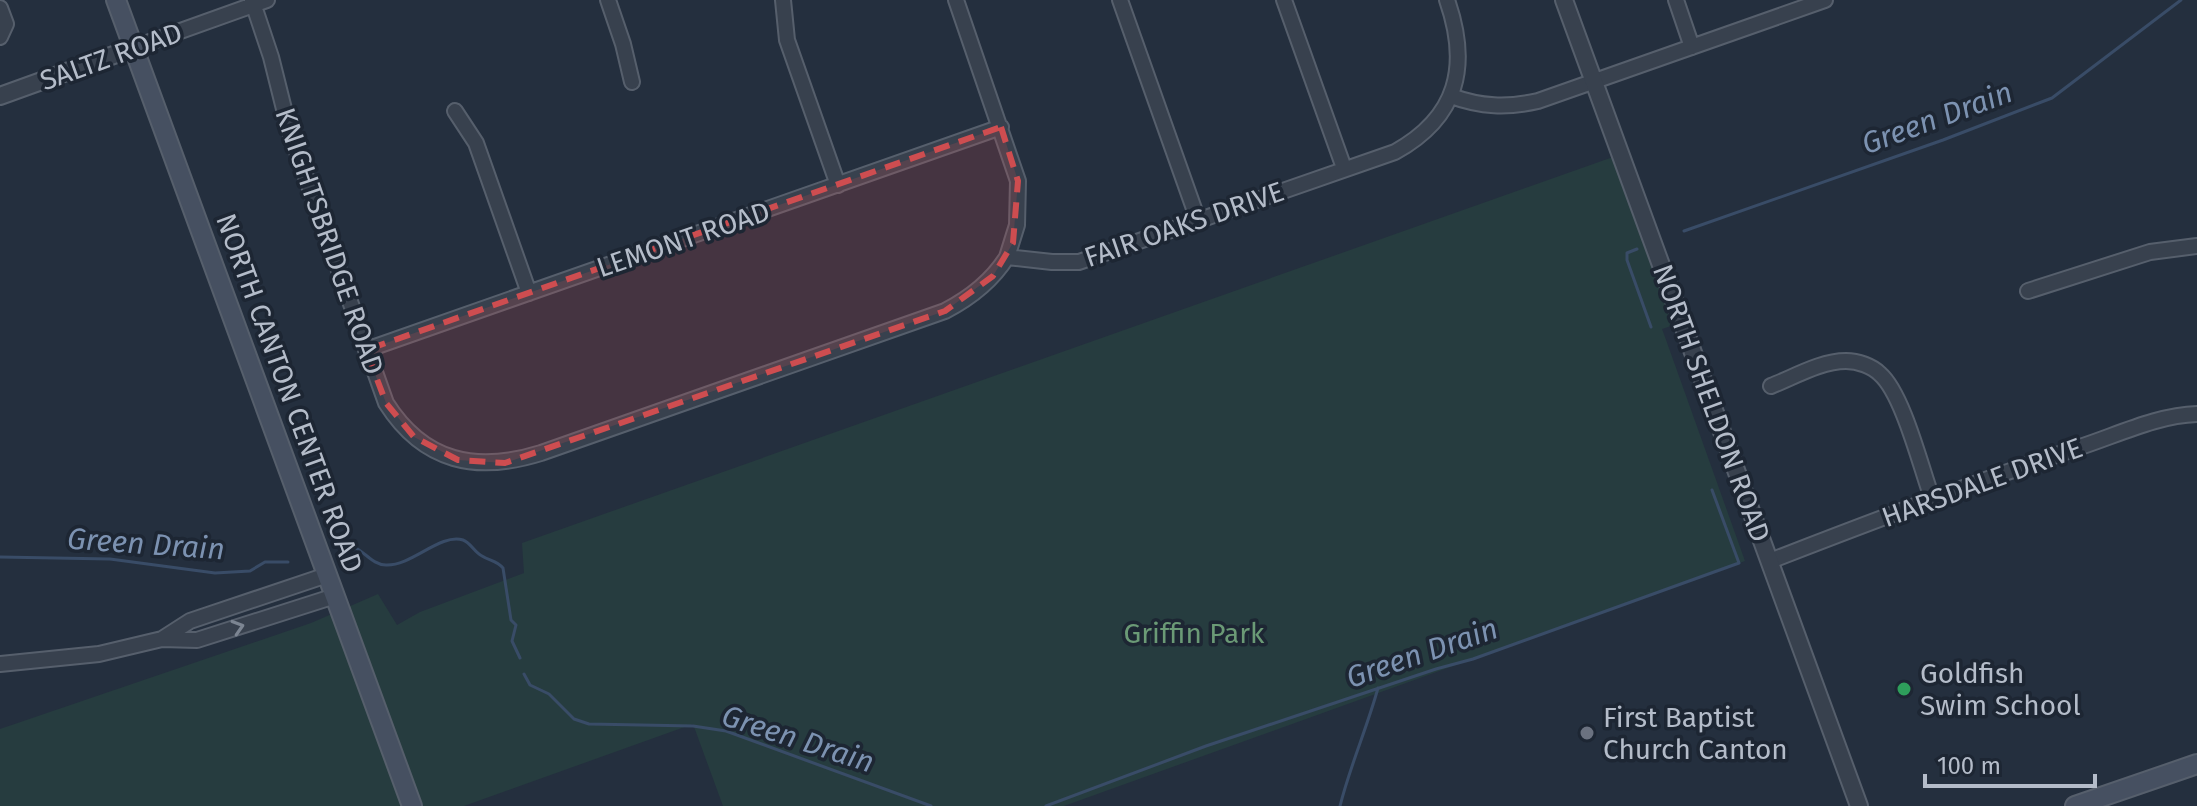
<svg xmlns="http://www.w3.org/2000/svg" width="2197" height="806" font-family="'Fira Sans',sans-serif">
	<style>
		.green { fill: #263c3f }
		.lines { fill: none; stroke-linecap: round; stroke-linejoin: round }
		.stream { stroke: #394c67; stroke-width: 3 }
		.minor-casing { stroke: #565f6c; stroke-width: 18 }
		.tertiary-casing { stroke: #565f6c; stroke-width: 20 }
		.secondary-casing { stroke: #565f6c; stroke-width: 22 }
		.minor { stroke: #38414e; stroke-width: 14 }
		.tertiary { stroke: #38414e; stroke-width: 16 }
		.secondary { stroke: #465061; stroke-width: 18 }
		.oneway { stroke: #7c8592 }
		.marked { fill: #ce4d50; fill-opacity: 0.2; stroke: #ce4d50; stroke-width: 6; stroke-dasharray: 16 10; stroke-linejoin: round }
		.leisure-dot { fill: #2e9e5b; stroke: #1d2633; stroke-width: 3 }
		.worship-dot { fill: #6b7280; stroke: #1d2633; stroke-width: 3 }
		.labels { text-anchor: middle; stroke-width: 7; stroke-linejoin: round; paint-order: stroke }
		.street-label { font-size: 28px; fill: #b4bcc9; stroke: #1d2633 }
		.park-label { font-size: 28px; fill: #6b9a76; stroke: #1d2633 }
		.poi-label { font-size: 28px; fill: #b4bcc9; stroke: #1d2633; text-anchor: start }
		.water-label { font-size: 30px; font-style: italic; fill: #7c92b1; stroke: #1d2633 }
	</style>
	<rect width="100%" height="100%" fill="#242f3e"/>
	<path class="green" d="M1613,157L1674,325L1662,329L1665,337L1745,561L1064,806H723L693,724L464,806H0V729L311,623L378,594L397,625L420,612L524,573L522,543Z"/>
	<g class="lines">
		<path class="stream" d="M1684,231L1943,140L2052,98L2181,0
			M1637,249L1627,253V260L1651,327
			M354,547C365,552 373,565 386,565C412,566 440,533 463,540C471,543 474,552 482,556C490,561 497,561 503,568L511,620L516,625L512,641L520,658
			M0,557L110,559L215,573L250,571L265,562H288
			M524,674L530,685L549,694L574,719L589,724L693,726L726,731L931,806
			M1046,806L1206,746L1436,669L1473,659L1739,563L1712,490
			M1340,806C1350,766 1367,728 1378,688"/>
		<defs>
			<path id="minor" d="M252,0L271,57L289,129L386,403C424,463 477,473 541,453L945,311C970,298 992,281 1007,257L1052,262H1079L1395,152C1458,117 1470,66 1447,0
				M608,0L623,44L632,82
				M783,0L787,40L838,185
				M956,0L1018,181L1017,225L1007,257
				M1120,0L1198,220
				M1284,0L1344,168
				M1676,0L1692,47
				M0,8L6,24L0,37
				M133,48L267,0
				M1451,96C1481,107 1507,108 1538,101L1825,0
				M455,111L476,143L529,293
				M2028,291L2150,252L2197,246
				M366,350L1001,127
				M1771,386C1794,377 1821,361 1846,361C1858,361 1872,366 1880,374C1903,394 1921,468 1932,498
				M1770,561C1873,521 1975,482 2080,447C2117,435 2158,415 2197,414
				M162,639L190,621L327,575
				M0,664L99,654L162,639L197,640L335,596"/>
			<path id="tertiary" d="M1564,0L1859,806
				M0,96L133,48"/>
			<path id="secondary" d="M116,0L412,806
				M2075,806L2197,764"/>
		</defs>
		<use href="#minor" class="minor-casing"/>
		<use href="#tertiary" class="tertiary-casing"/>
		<use href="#secondary" class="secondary-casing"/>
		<use href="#minor" class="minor"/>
		<use href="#tertiary" class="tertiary"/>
		<use href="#secondary" class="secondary"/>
	</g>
	<defs><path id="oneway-chevron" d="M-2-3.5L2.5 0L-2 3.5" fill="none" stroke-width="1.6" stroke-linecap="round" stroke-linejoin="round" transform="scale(2)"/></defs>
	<use class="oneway" href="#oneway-chevron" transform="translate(238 627) rotate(-17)"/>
	<path class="marked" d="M1001,127L1018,181L1013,243L993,276L945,311L505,463L458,460L414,437L386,403L366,350Z"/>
	<circle class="leisure-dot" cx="1904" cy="689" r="8"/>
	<circle class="worship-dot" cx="1587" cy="733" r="8"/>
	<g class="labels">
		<g class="street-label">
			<text transform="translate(111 56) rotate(-20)" y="10">SALTZ ROAD</text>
			<text transform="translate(1184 224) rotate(-19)" y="10">FAIR OAKS DRIVE</text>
			<text transform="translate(683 239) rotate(-19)" y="10">LEMONT ROAD</text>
			<text transform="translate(330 241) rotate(71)" y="10">KNIGHTSBRIDGE ROAD</text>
			<text transform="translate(290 393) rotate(70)" y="10">NORTH CANTON CENTER ROAD</text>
			<text transform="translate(1712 403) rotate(70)" y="10">NORTH SHELDON ROAD</text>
			<text transform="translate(1982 482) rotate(-20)" y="10">HARSDALE DRIVE</text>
		</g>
		<g class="park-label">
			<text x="1194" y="643">Griffin Park</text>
		</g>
		<g class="poi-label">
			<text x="1920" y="683">Goldfish<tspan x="1920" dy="32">Swim School</tspan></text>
			<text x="1603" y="727">First Baptist<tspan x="1603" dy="32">Church Canton</tspan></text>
		</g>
		<g class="water-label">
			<text transform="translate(1937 118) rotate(-20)" y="10">Green Drain</text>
			<text transform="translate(146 544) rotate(4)" y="10">Green Drain</text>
			<text transform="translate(1422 653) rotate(-19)" y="10">Green Drain</text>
			<text transform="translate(798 739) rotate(18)" y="10">Green Drain</text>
		</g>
	</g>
	<path d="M1925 774v12h170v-12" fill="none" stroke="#b4bcc9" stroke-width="4"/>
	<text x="1937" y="774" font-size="24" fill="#b4bcc9" stroke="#1d2633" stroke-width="6" paint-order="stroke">100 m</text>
</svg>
